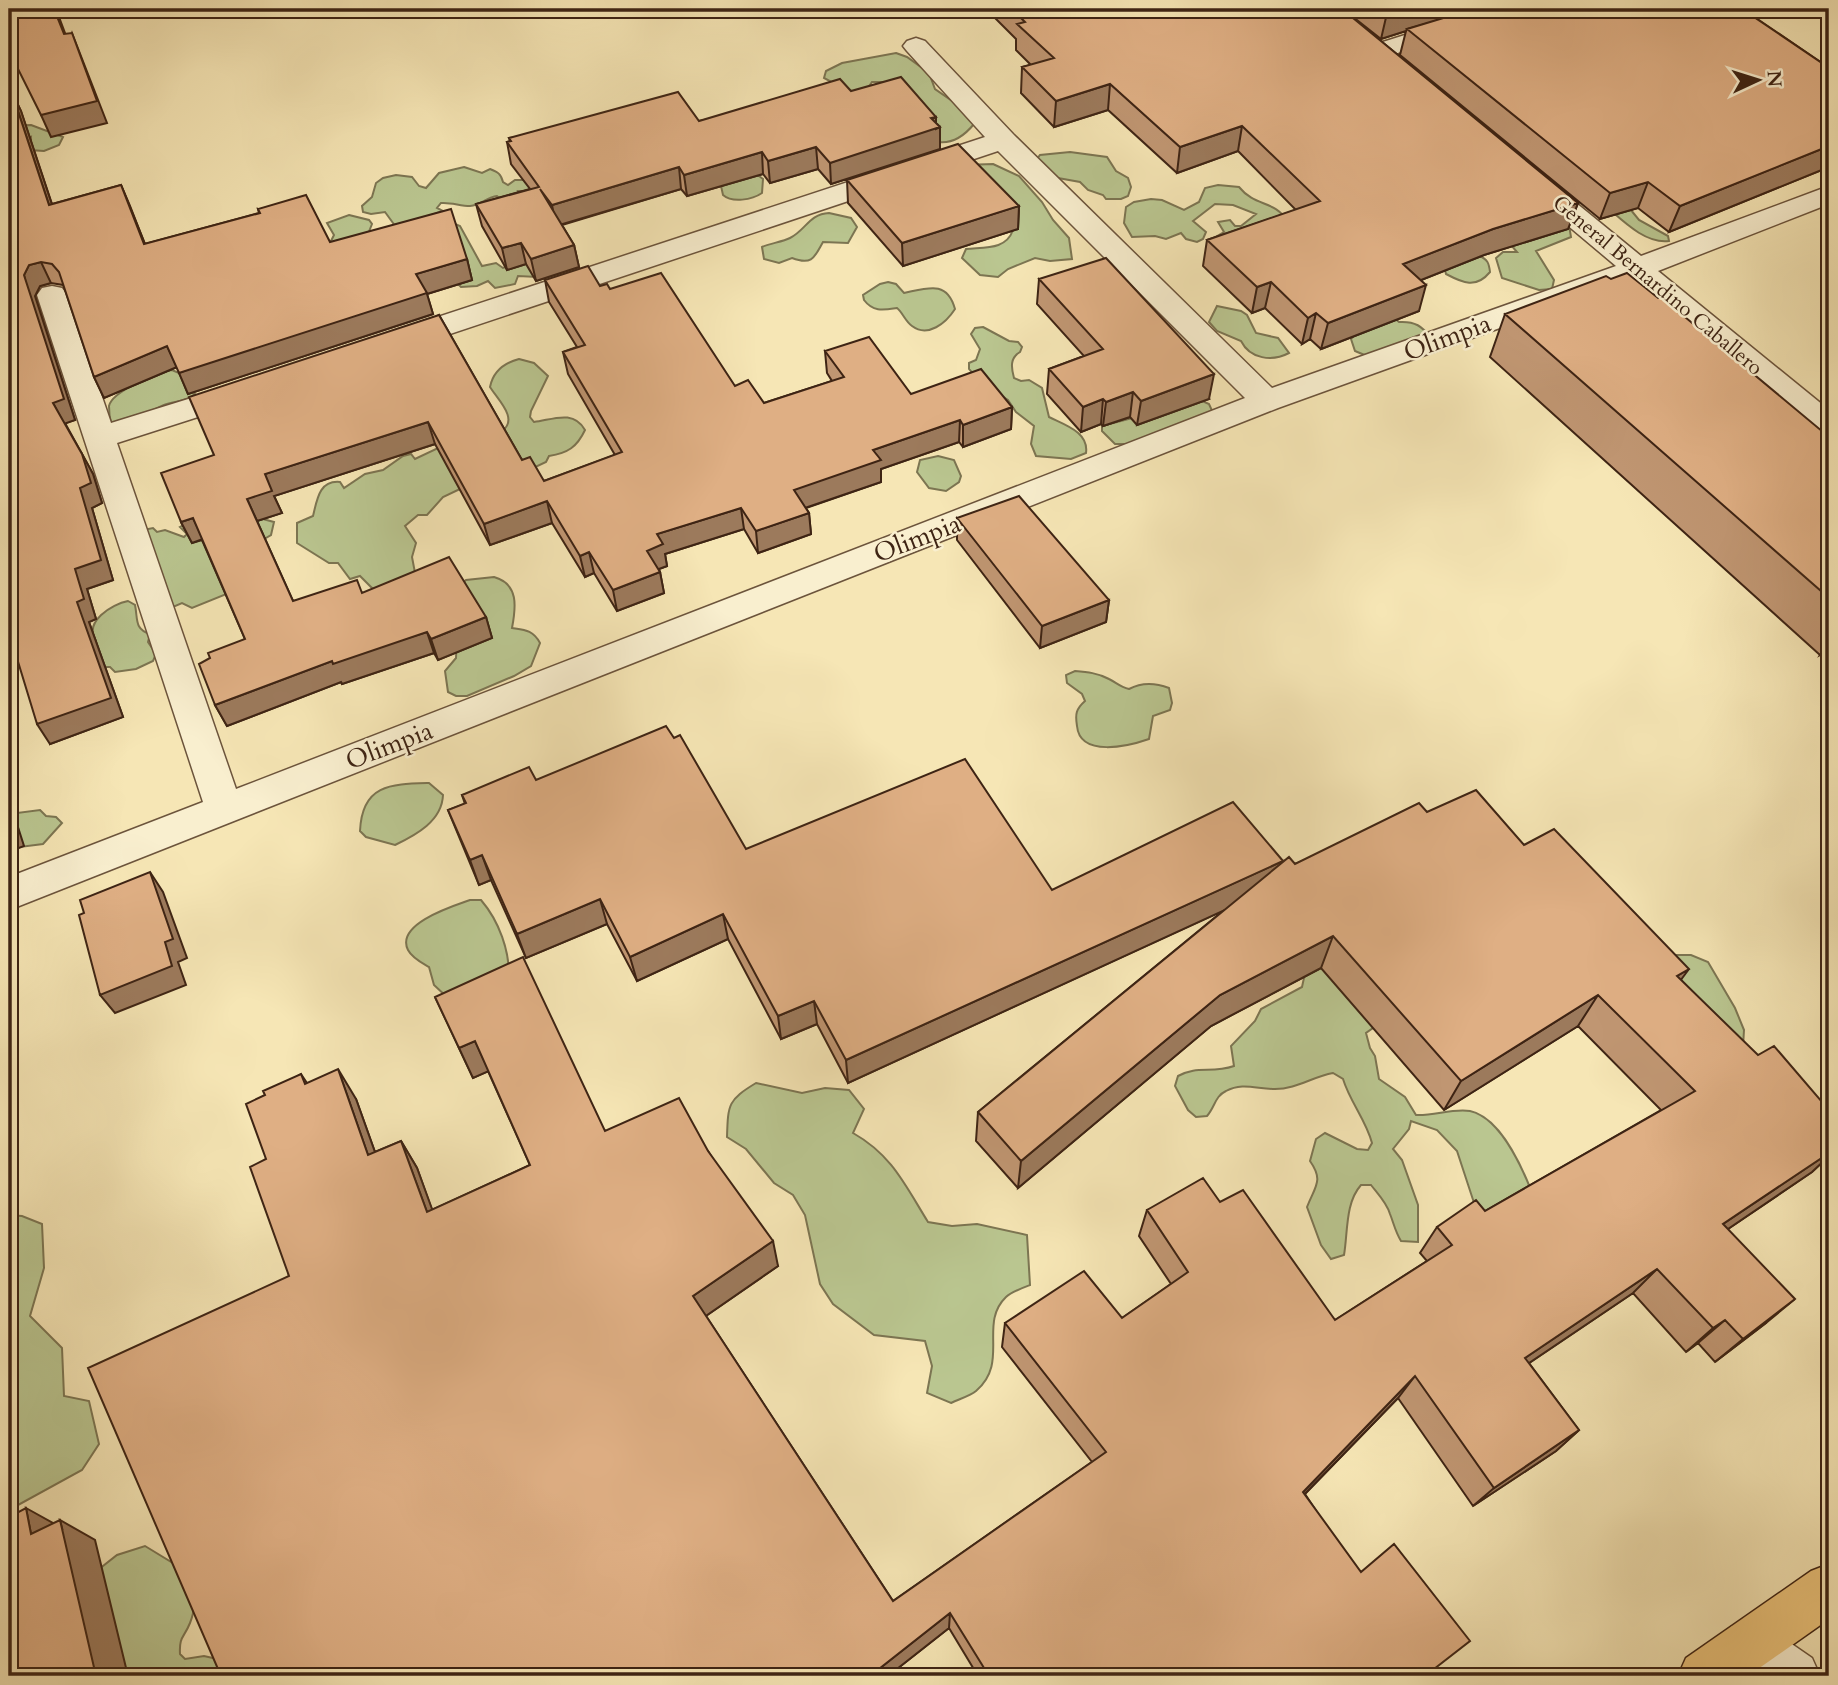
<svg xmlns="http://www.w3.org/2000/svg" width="1838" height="1685" font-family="Cardo,serif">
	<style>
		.green { fill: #bac690; stroke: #7c7552; stroke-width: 2 }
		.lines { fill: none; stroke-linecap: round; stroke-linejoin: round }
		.street-casing { stroke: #6c543c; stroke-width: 3 }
		.primary-casing { stroke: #3e2414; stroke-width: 3 }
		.street { fill: #f9efcf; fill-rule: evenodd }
		.primary { fill: #ebc37a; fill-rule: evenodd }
		.wall { fill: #c09672; stroke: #3e2414; stroke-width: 2 }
		.shaded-wall { fill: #9c7a5c; stroke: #3e2414; stroke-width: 2 }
		.building { fill: #dfaf84; stroke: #3e2414; stroke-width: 2 }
		.labels { text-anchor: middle; stroke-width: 5; stroke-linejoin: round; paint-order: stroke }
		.far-street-label { font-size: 21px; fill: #3e2414; stroke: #f9efcf }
		.street-label { font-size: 26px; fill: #3e2414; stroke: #f9efcf }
	</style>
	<rect width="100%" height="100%" fill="#f6e6b5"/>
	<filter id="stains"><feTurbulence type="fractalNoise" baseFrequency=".00286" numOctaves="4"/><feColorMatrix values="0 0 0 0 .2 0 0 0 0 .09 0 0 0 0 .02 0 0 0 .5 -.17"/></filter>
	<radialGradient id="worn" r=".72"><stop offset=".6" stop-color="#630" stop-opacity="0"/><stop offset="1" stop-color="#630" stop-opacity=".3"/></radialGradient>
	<path class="green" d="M896,53L907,57L929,73L935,89L958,105L974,124C965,135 953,144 938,142L886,82H872L861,98L824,78L826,71L842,63Z
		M31,125L63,137L59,145L44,151L30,150L31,137L17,144L9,126Z
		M1070,152L1107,157L1116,171L1128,178L1131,187L1128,196L1121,199H1106L1103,195L1088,190L1080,182L1058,178L1040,168L1037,159L1040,155Z
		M993,164L1019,176L1042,202L1053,220L1069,238L1072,259L1050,261L1035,258L1008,269L998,277L980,275L962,258L966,249C985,247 1006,250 1013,230L964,165Z
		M464,167L482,173L490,169C498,172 501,174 503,182L508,185L515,180H533L536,185L529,191H518L519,193L501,200L497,196C487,197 481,205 470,206C460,206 451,202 441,203L437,208L443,211L396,227L385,212L371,214L363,212L362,206L372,197L376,183L383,178L396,175L412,177L419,186L426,188L439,173Z
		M755,173L763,179L762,193C752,200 732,203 723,195L721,186Z
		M1218,185L1239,187C1256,208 1274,199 1288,222L1208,248L1207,242L1224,232L1218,222L1230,220L1235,226H1241L1256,214L1233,205L1215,204L1193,221L1206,232L1203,239L1197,242L1186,239L1181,233L1166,239L1155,236L1132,237L1124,223L1126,207L1134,202L1151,199L1162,200L1184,210L1199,202L1205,188Z
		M1626,204L1639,220L1668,236L1669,241C1646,244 1624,222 1608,208Z
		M829,213L851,218L857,227L848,243L823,242C815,256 813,266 792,258L779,263L764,259L762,247C771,243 782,242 790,238C806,230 809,214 829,213Z
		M349,215L369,220L372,224L368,234L327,249L334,235L327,223Z
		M455,224L460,226L482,266L496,263L503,268L533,257L537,277L518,276L515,284L495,288L488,281L477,286L461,287L456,282Z
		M1569,225L1571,237L1536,251L1554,280L1552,289L1539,290L1502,278L1496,258L1503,252H1517L1500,232Z
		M1479,256C1488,259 1489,264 1490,272C1476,289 1463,283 1446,274L1445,270Z
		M888,282L896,284L904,293C928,288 947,280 955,309C946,323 928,338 912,326C905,321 903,313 897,308C883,310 873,312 864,300L863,295L880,284Z
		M1217,306L1241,311L1247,315L1256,333L1278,338L1289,353C1272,362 1250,359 1241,341L1217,331L1209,322Z
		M1388,313L1399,322C1415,321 1422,326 1432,339C1406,373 1391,366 1355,351L1351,339L1358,331Z
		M983,327L1009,341L1018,342L1022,347L1020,352C1010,358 1011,367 1014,378L1021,381L1029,380L1042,388L1049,417C1065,425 1089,432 1086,453L1071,459L1036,456L1031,444L1034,426L1016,412L1008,400L982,384L969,369V363L976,360L980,349L971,334L975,328Z
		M519,359L534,363L548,376L531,411L530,417L534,422C552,420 573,409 585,430C577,447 568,453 549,456L546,462L529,470L502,431C519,419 498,400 490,387C493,372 504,363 519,359Z
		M172,370L179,373L195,394C186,402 175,401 164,405C142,415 136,420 111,423C110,419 109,410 109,406C112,391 159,372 172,370Z
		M1200,400L1209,404L1214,415L1141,444H1115L1102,431V426Z
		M438,448L460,489L443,497L427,515H418L405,526L416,543L412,557L416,578L375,591L360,576L350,579L338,563H329L297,543V523L313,516C317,500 319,480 340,482L344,488L365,474L383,470L403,456L411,454L415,459Z
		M938,456L954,460L961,476L959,482L946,491L929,488L917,472L920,460Z
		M259,518L274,522L271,535L266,538L229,593L192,608L182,603L173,607L143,530L153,528L157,532L165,530L184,537L187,534L180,527L184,525Z
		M494,577C519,584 516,607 512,628C525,630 533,630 540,643L531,666L514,676L467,696H456L448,692L445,671L456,658L459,586L466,580Z
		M128,601L135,605C138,619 134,629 150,634L148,642L156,654L153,661L136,669L115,672L110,667H99L94,655L96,641C83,622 112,604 128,601Z
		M1075,671C1087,672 1098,673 1109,679C1117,683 1120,687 1129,689C1142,682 1156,683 1169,688L1172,703L1170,710L1153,716L1149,739C1129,746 1080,758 1077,726C1075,714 1076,709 1085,701L1082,694L1067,683L1066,675Z
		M429,783L443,795C442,821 416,835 395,845L366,837L360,831C362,784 391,784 429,783Z
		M40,810L46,816L56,817L62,823L43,844L20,847L9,814Z
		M470,900H481C499,921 510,951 509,979L448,998L434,985L429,967C422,963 412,958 408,950C395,924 453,906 470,900Z
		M1312,941L1380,1023L1366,1033L1370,1048L1375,1056L1379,1079L1405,1097L1416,1115C1434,1116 1453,1108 1470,1111C1503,1118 1527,1178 1537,1206L1478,1215L1457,1151L1437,1130L1411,1121L1409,1129L1393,1149L1402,1160L1418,1205V1242L1401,1241C1395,1231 1394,1224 1390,1214C1387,1203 1378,1194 1371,1185H1361C1345,1203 1348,1232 1344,1255L1331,1259L1321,1245L1307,1207C1315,1186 1324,1181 1310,1161L1316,1139L1325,1133L1357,1149L1368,1150L1372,1143C1366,1120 1350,1102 1343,1079L1333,1073C1312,1077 1296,1089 1275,1089C1257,1089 1242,1082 1226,1091C1215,1096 1215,1107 1207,1116L1196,1117L1188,1110L1175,1086L1178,1076C1198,1065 1211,1074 1234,1066L1231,1046L1255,1021L1261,1009L1302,987Z
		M1670,955H1691L1708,962L1735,1008L1744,1030L1743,1047L1639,966Z
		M756,1083L802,1093L825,1088L849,1090L864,1109L853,1133C892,1155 905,1185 928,1222L952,1226L977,1224L1027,1235L1030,1285C1022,1288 1011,1292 1006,1297C978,1324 1010,1362 976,1391C970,1396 959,1399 951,1403L927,1393L932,1366L925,1341L874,1335L833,1304L820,1284L805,1215L793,1195L774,1183L746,1149L727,1137C728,1104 728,1100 756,1083Z
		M9,1215L22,1216L42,1224L44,1268L30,1316L62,1348L64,1396L89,1401L99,1444L82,1470L9,1510Z
		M145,1546L189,1573C194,1591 197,1606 190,1623C184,1638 179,1636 180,1654L185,1659L204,1656L217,1659L228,1676H70L89,1577L117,1555Z"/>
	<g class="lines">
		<defs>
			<path id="street" d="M1487,9H1525L1521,14L1385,57L1376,60L1367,57L1363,52L1367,47Z
				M916,38L925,41L1013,134L1272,388L1616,266L1523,188L1519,182L1523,176L1533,174L1543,176L1641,256L1829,186V204L1658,271L1829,410V438L1818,435L1633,280L1278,408L9,910V877L203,802L37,295L42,288L52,286L62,288L67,295L111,423L243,382L254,385L259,392L254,399L117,443L236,789L1245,398L998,151L408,348L397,351L386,348L382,341L386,334L985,137L907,51L903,46L907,41Z
				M1749,1619L1767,1627L1812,1658L1820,1676C1779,1676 1741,1685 1723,1645L1731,1627Z"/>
			<path id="primary" d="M1829,1564V1619L1748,1676H1678L1686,1658L1811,1571Z"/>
		</defs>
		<use href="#street" class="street-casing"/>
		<use href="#primary" class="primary-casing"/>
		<use href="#street" class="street"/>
		<use href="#primary" class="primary"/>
	</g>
	<path class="wall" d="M986,9H1342L1578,203L1568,229L1484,255L1421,280L1419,311L1321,349L1310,339L1302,344L1265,308L1252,313L1203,266L1207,240L1296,210L1238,151L1177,173L1108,110L1054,127L1021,93L1022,67L1031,65L1016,50V39Z
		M1343,9H1775L1753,16L1822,63L1829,60V167L1669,232L1638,208L1600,219L1400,55L1406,31L1381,39Z
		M11,90L21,111L52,204L121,185L145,244L259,213L258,209L330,242L467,259L472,280L427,294L433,314L188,394L177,367L104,398L94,377L64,287L63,285L51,283L40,286L35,296L75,420L65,423L93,474L102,503L92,508L113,580L87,589L96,619L89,622L123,717L50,744Z
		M851,91L936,117V123L940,127V149L831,184L818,169L770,183L763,174L687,196L681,189L562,225L574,245L579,267L536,281L526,264L507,270L482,226L476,204L530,189L511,164L507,142L510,141L509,138L699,121Z
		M847,180L1019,206L1018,229L903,266L848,203Z
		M1039,279L1209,399L1137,425L1130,417L1103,426L1101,424L1081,432L1047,394L1049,369L1084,356L1037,304Z
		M545,280L600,286L610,289L735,386L764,403L832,381L827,373L825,351L911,394L1012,407L1011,429L963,447L959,442L881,469V482L806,508L809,513L811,534L758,553L744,529L665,554L667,566L659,569L660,572L664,593L617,611L594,573L585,577L552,523L490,545L435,444L274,496L282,513L257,521L293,601L362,593L486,617L492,638L438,660L434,653L342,684L341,682L227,726L215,705L245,639L202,540L192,543L181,522L214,455L439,315L522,460L544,481L615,455L568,374L563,352L577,347L549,302Z
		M1505,314L1823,432L1829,433V653L1827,651L1820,655L1490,357Z
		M957,518L1109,600L1106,622L1040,648L957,540Z
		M536,780L746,849L1052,890L1283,861L1295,864L1427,812L1524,845L1681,980L1826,1127L1829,1130V1156L1812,1172L1728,1229L1766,1323L1715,1362L1698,1343L1686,1352L1633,1293L1529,1363L1579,1430L1556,1451L1473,1506L1398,1398L1305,1494L1425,1676H978L949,1628L888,1676H221L289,1276L266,1159L265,1095L301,1074L307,1083L356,1099L375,1152L401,1141L417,1168L432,1210L530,1165L488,1071L473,1078L435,997L605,1131L708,1151L778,1266L706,1316L893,1601L1092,1462L1002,1347L1005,1323L1122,1318L1171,1284L1139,1236L1147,1210L1220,1202L1335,1320L1427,1261L1420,1253L1437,1227L1485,1211L1661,1110L1578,1026L1444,1110L1321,968L1211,1026L1018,1188L976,1141L978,1112L1224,910L848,1083L817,1024L781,1039L728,939L637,981L607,924L526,958L491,880L479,885L448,810L465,804L462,795Z"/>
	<path class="shaded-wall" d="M54,9H56L74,57L64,34Z
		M1402,9H1479L1407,29L1406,31L1381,39L1387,13Z
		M1728,9H1775L1721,27Z
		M72,33L107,123L51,137L41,115Z
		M1110,84L1108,110L1054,127L1056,101Z
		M11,90L21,111L59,226L49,205Z
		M936,117V129L940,127V149L831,184L830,163Z
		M1242,126L1238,151L1177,173L1180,147Z
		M1829,146V167L1669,232L1680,206Z
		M816,147L818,169L770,183L768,161Z
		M762,152L763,174L687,196L684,175Z
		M679,167L681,189L556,226L552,205Z
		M1648,182L1638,208L1600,219L1610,193Z
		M121,185L130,206L153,265L144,244Z
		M1578,203L1568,229L1484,255L1396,290L1403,264L1493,229Z
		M1019,206L1018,229L903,266L902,243Z
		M521,243L526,264L507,270L502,248Z
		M574,245L579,267L536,281L531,259Z
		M467,259L472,280L427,294L433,314L188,394L179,373L416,274Z
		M41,262L51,283L40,286L35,296L75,420L64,424L53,403L24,275L29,265Z
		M1271,282L1265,308L1252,313L1257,287Z
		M1426,285L1419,311L1321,349L1328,323Z
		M1316,313L1310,339L1302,344L1308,318Z
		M167,346L177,367L104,398L94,377Z
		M1214,374L1209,399L1137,425L1141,401Z
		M1133,392L1130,417L1103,426L1106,402Z
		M1103,399L1101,424L1081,432L1083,407Z
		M1012,407L1011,429L963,447V425Z
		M960,420L959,442L881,469V482L796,511L794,490L873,450Z
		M428,422L435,444L274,496L282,513L257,521L247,499L265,474Z
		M82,454L93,474L102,503L92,508L113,580L87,589L96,619L89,622L123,717L50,744L37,724L77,602L75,569Z
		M547,501L552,523L490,545L484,524Z
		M741,508L744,529L665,554L667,566L651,572L647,551L657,534Z
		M809,513L811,534L758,553L756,531Z
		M193,518L203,539L192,543L181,522Z
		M589,552L594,573L585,577L580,556Z
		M660,572L664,593L617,611L613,590Z
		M1109,600L1106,622L1040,648L1042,626Z
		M486,617L492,638L438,660L431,639Z
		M427,632L434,653L342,684L341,682L227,726L215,705L332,661Z
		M1829,640V648L1827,651L1820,655Z
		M9,799L24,846L9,852Z
		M482,855L491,880L479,885L470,860Z
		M1283,861L1275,887L848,1083L846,1060Z
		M150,872L163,892L187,958L178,962L186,985L115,1013L100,995L165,942Z
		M600,899L607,924L526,958L517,934Z
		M723,914L728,939L637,981L630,957Z
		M1333,936L1321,968L1211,1026L1018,1188L1021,1161L1220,995Z
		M1689,969L1666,1000L1677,976Z
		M1598,995L1578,1026L1444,1110L1461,1081Z
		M814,1001L817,1024L781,1039L778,1016Z
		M475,1041L489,1071L473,1078L459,1048Z
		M338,1069L356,1099L386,1183L368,1155Z
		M401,1141L417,1168L443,1239L427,1212Z
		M1829,1153V1156L1812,1172L1697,1250L1723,1224Z
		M773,1241L778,1266L700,1320L693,1296Z
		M1657,1269L1633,1293L1504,1380L1525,1358Z
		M1795,1299L1766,1323L1715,1362L1743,1339Z
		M1725,1320L1698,1343L1686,1352L1713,1328Z
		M1415,1376L1398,1398L1289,1510L1303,1492Z
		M1579,1430L1556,1451L1473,1506L1494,1488Z
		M26,1508L62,1528L60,1520L95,1540L128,1676H96L31,1534Z
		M950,1613L949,1628L888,1676H870Z"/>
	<path class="building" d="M9,9H54L64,34L72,33L97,101L41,115L16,65L9,36Z
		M1012,9H1342L1578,203L1493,229L1403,264L1426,285L1328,323L1316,313L1308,318L1271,282L1257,287L1207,240L1320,201L1242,126L1180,147L1110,84L1056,101L1022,67L1054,58L1017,24L1025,22Z
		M1381,9H1402L1387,13Z
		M1473,9H1742L1822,63L1829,60V146L1680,206L1648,182L1610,193L1407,29Z
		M901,77L936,117L931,118L940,127L830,163L816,147L768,161L762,152L684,175L679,167L552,205L540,189L574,245L531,259L521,243L502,248L476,204L539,187L507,142L511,141L509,138L678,92L699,121L840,79L851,91Z
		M9,90H11L49,205L121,185L144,244L260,213L258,209L306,195L330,242L451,209L467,259L416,274L427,293L179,373L167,346L94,377L59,272L52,264L41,262L29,265L24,275L64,399L53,403L82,454L91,483L80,488L101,560L75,569L84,599L77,602L111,698L37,724L9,632Z
		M958,144L1019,206L902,243L847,180Z
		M1106,258L1214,374L1141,401L1133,392L1106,402L1103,399L1083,407L1049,369L1103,349L1039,279Z
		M588,266L600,286L607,284L610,289L661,273L735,386L748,380L764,403L844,377L825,351L869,337L911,394L981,369L1012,407L963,425L960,420L873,450L881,460L794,490L809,513L756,531L741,508L657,534L663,544L647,551L660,572L613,590L589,552L580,556L547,501L484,524L428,422L265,474L272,491L247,499L293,601L357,580L362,593L449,557L486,617L431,639L427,632L333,664L332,661L215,705L199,664L210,658L208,653L245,639L193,518L181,522L161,473L214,455L189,397L439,315L522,460L530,457L544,481L622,452L563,352L585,345L545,280Z
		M1627,273L1658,298L1661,297L1823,432L1827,431L1829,433V598L1505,314L1606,276L1611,279Z
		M1019,496L1109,600L1042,626L957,518Z
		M666,726L674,738L680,735L746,849L965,759L1052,890L1233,802L1283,861L846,1060L814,1001L778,1016L723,914L630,957L600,899L517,934L482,855L470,860L448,810L466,803L462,795L529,767L536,780Z
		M1476,790L1524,845L1554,829L1689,969L1677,976L1758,1055L1774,1046L1829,1110V1121L1824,1124L1829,1130V1153L1723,1224L1795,1299L1743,1339L1725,1320L1713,1328L1657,1269L1525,1358L1579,1430L1494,1488L1415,1376L1303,1492L1361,1572L1394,1544L1470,1641L1425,1676H989L950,1613L870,1676H221L88,1368L289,1276L250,1167L266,1159L246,1104L265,1095L263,1091L301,1074L305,1084L338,1069L368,1155L401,1141L427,1212L530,1165L475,1041L459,1048L435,997L523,957L605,1131L679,1098L708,1151L773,1241L693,1296L893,1601L1106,1452L1005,1323L1084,1271L1122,1318L1188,1272L1147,1210L1203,1178L1220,1202L1243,1190L1335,1320L1452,1245L1437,1227L1476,1200L1485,1211L1695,1091L1598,995L1461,1081L1333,936L1220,995L1021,1161L978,1112L1289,857L1295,864L1419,803L1427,812Z
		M150,872L173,939L165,942L172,966L100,995L79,915L84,913L80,900Z
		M26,1508L31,1534L60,1520L96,1676H9V1517Z"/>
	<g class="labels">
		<g class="far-street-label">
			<text transform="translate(1658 285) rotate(40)" y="7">General Bernardino Caballero</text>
		</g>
		<g class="street-label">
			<text transform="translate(1447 337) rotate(-20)" y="9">Olimpia</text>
			<text transform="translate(917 538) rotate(-21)" y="9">Olimpia</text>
			<text transform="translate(389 745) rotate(-21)" y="9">Olimpia</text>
		</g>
	</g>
	<rect width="1838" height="1685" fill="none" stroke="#f6e6b5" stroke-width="35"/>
	<rect x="10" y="10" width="1817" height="1664" fill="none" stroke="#3e2414" stroke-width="3.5"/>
	<rect x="18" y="18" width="1803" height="1650" fill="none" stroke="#3e2414" stroke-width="2"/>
	<g transform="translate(1758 80) rotate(86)" stroke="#f9efcf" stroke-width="5" paint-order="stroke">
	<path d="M0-5L12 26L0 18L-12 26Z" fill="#3e2414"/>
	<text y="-10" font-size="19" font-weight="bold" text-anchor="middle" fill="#3e2414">N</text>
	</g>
	<rect width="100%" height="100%" filter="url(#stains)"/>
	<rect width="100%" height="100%" fill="url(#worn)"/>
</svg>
